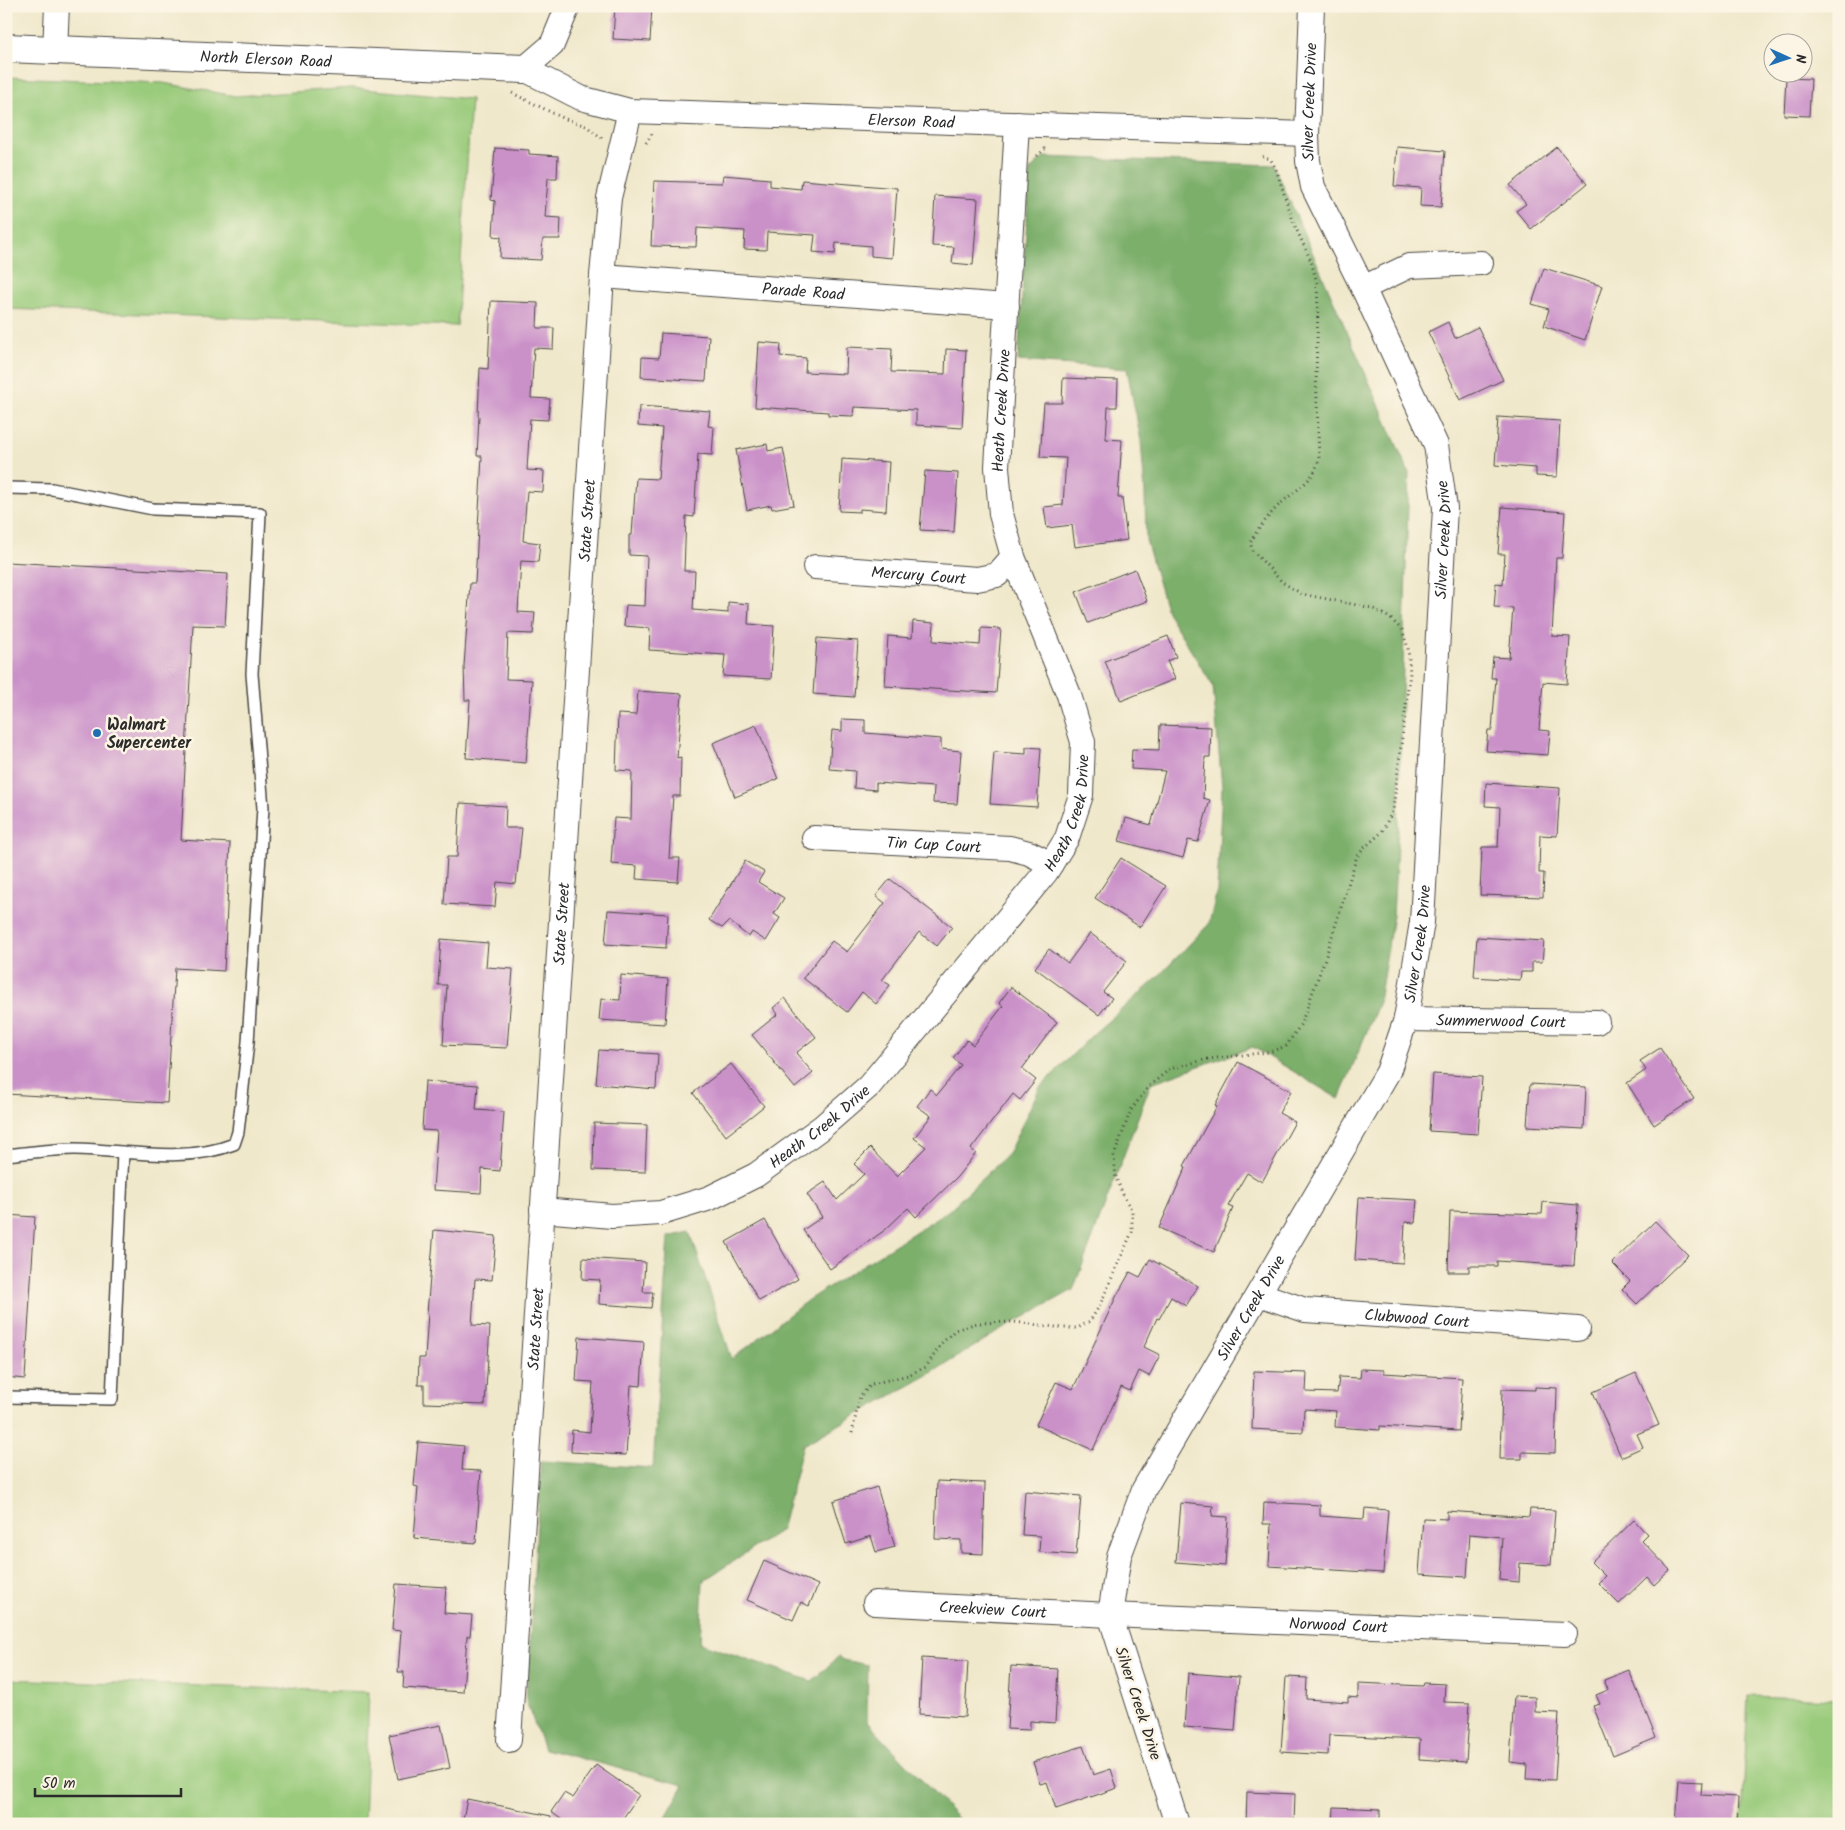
<svg xmlns="http://www.w3.org/2000/svg" width="1845" height="1830" font-family="Kalam,sans-serif">
	<style>
		.green { fill: #9acb7b; stroke: #627b53 }
		.forest { fill: #7baf6b; stroke: #536d4b }
		.building { fill: #ca91c9 }
		.lines { fill: none; stroke-linecap: round; stroke-linejoin: round }
		.service-casing { stroke: #494743; stroke-width: 14 }
		.minor-casing { stroke: #494743; stroke-width: 26 }
		.tertiary-casing { stroke: #494743; stroke-width: 30 }
		.path { stroke: #494743; stroke-width: 3; stroke-dasharray: 1 4; stroke-linecap: butt }
		.service { stroke: #fff; stroke-width: 11 }
		.minor { stroke: #fff; stroke-width: 24 }
		.tertiary { stroke: #fff; stroke-width: 28 }
		.poi-dot { fill: #1f6fb2; stroke: #fcf5e5; stroke-width: 2 }
		.labels { text-anchor: middle; stroke-width: 5; stroke-linejoin: round; paint-order: stroke }
		.street-label { font-size: 16px; fill: #2b2b2b; stroke: #fcf5e5 }
		.poi-label { font-size: 16px; font-weight: bold; fill: #2b2b2b; stroke: #fcf5e5; text-anchor: start }
	</style>
	<rect width="100%" height="100%" fill="#fcf5e5"/>
	<filter id="ink" filterUnits="userSpaceOnUse"><feTurbulence type="fractalNoise" baseFrequency=".02" numOctaves="2"/><feDisplacementMap in="SourceGraphic" scale="10" xChannelSelector="R" yChannelSelector="G"/><feConvolveMatrix kernelMatrix="1 2 1 2 8 2 1 2 1" color-interpolation-filters="sRGB"/></filter>
	<filter id="wash" filterUnits="userSpaceOnUse"><feTurbulence type="fractalNoise" baseFrequency=".0096" numOctaves="4" result="noise"/><feDisplacementMap in="SourceGraphic" scale="20" xChannelSelector="R" yChannelSelector="G"/><feGaussianBlur stdDeviation="1.12" result="paint"/><feColorMatrix in="noise" values="0 0 0 0 0 0 0 0 0 0 0 0 0 0 0 0 0 1.4 0 .05"/><feComposite in="paint" operator="in"/></filter>
	<g filter="url(#wash)">
		<rect width="100%" height="100%" fill="#f0e8cb"/>
		<path class="green" d="M6,77L163,83L235,96L352,88L471,99L457,326L6,309Z
			M6,1679L369,1692L364,1824H6Z
			M1748,1696L1839,1699V1824H1742Z"/>
		<path class="forest" d="M1044,157L1274,165L1409,473L1398,829L1393,915L1379,1002L1339,1099L1253,1047L1151,1083L1073,1290L1001,1330L928,1375L803,1445L781,1530L703,1581L700,1643L812,1681L838,1657L843,1660L868,1665L867,1722L963,1824H662L684,1785L544,1749L526,1701L541,1461L653,1468L668,1237L690,1232L732,1359L808,1300L948,1211L1008,1154L1040,1087L1091,1036L1154,981L1209,924L1217,891L1222,787L1213,686L1167,612L1146,540L1145,492L1141,441L1127,369L1018,361L1030,170Z"/>
		<g id="blocks">
			<path class="building" d="M615,6H652L650,41L613,39Z
				M1786,78L1811,79L1809,116L1784,115Z
				M1397,147L1445,151L1441,207L1420,206L1421,188L1394,186Z
				M1557,147L1587,184L1531,229L1516,211L1526,204L1510,185Z
				M495,148L529,150V154L558,156L557,178H548L545,217L561,218L560,239H543L541,260L500,258L501,237L493,236L495,201L491,200Z
				M723,175L770,179V186L801,189L802,180L897,188L892,258L871,256V246L836,243L835,254L813,252L815,235L767,232L766,250L744,249L745,231L697,228L696,247L651,246L654,181L722,183Z
				M935,196L978,199L973,265L952,263L954,247L932,246Z
				M1544,268L1602,286L1585,340L1544,326L1549,309L1532,304Z
				M491,301L538,303L537,328H554L553,349L534,348L531,398L550,399L548,420L530,419L527,470L544,471L543,492L527,491L523,541L540,543L538,562L521,561L518,612L535,613L533,634L508,633L506,679L532,680L526,763L466,758L470,700H465L464,666L470,583H475L482,456H477L479,416H478L480,368L488,369Z
				M1448,322L1455,338L1478,327L1503,380L1460,400L1428,332Z
				M661,333L709,336L706,381L641,377L642,357L659,358Z
				M759,342L781,344L780,356L806,358L805,372L846,374L847,347L892,349L891,372L945,374L946,349L966,350L962,428L916,425V410L854,407L853,416L828,415V412L755,407Z
				M1063,378L1118,380L1117,407H1108L1106,439L1122,440L1118,498H1122L1127,540L1075,547L1072,525L1047,528L1044,507L1063,505L1066,458L1040,457L1044,403H1062Z
				M639,406L710,411L708,426L714,427L712,455L698,454L694,517L686,516L684,571H695L693,610L728,613V602L749,604L748,624L774,626L771,679L723,676L725,655L649,650L650,628L624,626L626,605L645,606L647,556L629,555V535H632L636,478L658,479L662,428L638,426Z
				M1498,417L1560,421L1557,477L1536,476V468L1495,465Z
				M767,444L768,451L783,448L794,505L772,509L771,505L747,510L736,450Z
				M842,459L889,462L886,511L860,509V512L839,511Z
				M925,471L958,473L954,532L920,530Z
				M1502,507L1565,512L1562,558H1556L1552,636L1570,637L1567,684L1543,682L1539,730L1550,731L1548,755L1486,751L1488,730H1492L1496,678H1491L1493,657L1509,658L1513,608L1494,607L1496,583L1503,584L1505,554H1498Z
				M6,562L228,574L225,626L193,625L181,840L230,843L224,971L175,968L167,1103L6,1094Z
				M1135,569L1147,601L1088,623L1076,592Z
				M913,621L934,623L933,641L980,645L981,628L1001,629L996,693L885,686L888,636L912,638Z
				M1168,636L1176,657L1167,661L1175,679L1121,701L1105,661Z
				M817,638L858,641L854,697L813,694Z
				M638,691L682,694L677,758L681,757L680,796H673L669,858H680L678,882L636,879L637,866L611,864L614,818L631,819L632,771L616,770L618,714L636,715Z
				M842,719L865,720V733L941,739V749L961,751L957,804L933,803L934,787L876,783V790L854,788L855,771L829,769L832,730L842,731Z
				M756,725L778,779L735,797L713,743Z
				M1160,725L1211,727L1210,757H1205L1203,798L1210,800L1198,842L1188,840L1183,858L1119,841L1126,818L1151,825L1165,771L1131,769L1132,749L1159,750Z
				M1026,747L1041,748L1037,807L990,804L994,752L1026,754Z
				M1486,783L1560,788L1557,836L1540,835L1539,873H1544L1543,897L1480,895L1482,847H1498L1500,807L1485,806Z
				M460,803L506,806L505,828H522L516,884L497,882L495,907L444,904L447,857H457Z
				M1121,858L1166,886L1140,927L1095,898Z
				M745,861L764,872L758,882L784,898L774,914L780,918L766,941L752,932L749,937L729,921L722,928L709,920Z
				M890,879L952,927L937,946L919,932L882,980L890,985L876,1004L862,992L847,1012L803,978L832,941L847,952L885,903L876,896Z
				M608,910L668,914L666,948L605,944Z
				M1090,933L1127,961L1103,992L1112,998L1099,1015L1035,968L1049,949L1068,963Z
				M1477,937L1544,941L1542,962H1532V972H1521L1520,980L1474,977Z
				M441,939L488,943L486,967L513,969L507,1048L443,1045L447,985H438Z
				M621,975L668,979L665,1024L599,1020L601,999L620,1000Z
				M1011,987L1057,1022L1022,1069L1036,1080L1020,1100L1013,1094L971,1149L976,1153L957,1177L916,1217L908,1208L885,1230L830,1269L803,1230L822,1217L807,1194L825,1182L837,1200L864,1174L854,1164L870,1148L897,1176L926,1147L914,1138L931,1116L917,1106L930,1089L937,1095L961,1065L953,1058L967,1040L973,1045L1003,1006L999,1003Z
				M785,998L816,1037L796,1053L813,1073L795,1088L752,1035L778,1014L773,1008Z
				M1660,1048L1694,1099L1654,1125L1627,1083L1646,1070L1640,1061Z
				M599,1050L658,1054L656,1089L596,1084Z
				M1238,1062L1291,1091L1279,1113L1295,1122L1262,1182L1247,1173L1228,1206L1233,1208L1214,1252L1159,1228L1186,1167L1184,1166L1217,1106L1215,1105Z
				M731,1064L764,1106L726,1136L693,1093Z
				M1433,1074L1482,1077L1478,1134L1429,1131Z
				M425,1081L478,1085L476,1110L504,1112L500,1171L482,1169L481,1193L433,1190L437,1131L422,1130Z
				M1530,1084L1586,1087L1584,1129L1527,1126Z
				M594,1123L647,1125L645,1172L593,1170Z
				M1359,1197L1417,1200L1415,1223L1405,1222L1403,1263L1355,1260Z
				M1543,1202L1578,1205L1574,1266L1497,1261V1266H1469V1272H1448L1450,1211L1542,1214Z
				M6,1215L35,1217L25,1379L6,1377Z
				M765,1220L798,1279L759,1301L726,1242Z
				M1655,1221L1688,1255L1637,1304L1622,1289L1630,1281L1612,1263Z
				M434,1230L496,1236L492,1280L475,1279L472,1325L490,1326L485,1405L424,1403V1385H418L419,1358H425L428,1313H427Z
				M583,1258L645,1262L643,1292H653L651,1308L599,1304L600,1280L582,1279Z
				M1150,1259L1198,1286L1186,1306L1171,1297L1159,1319L1157,1318L1144,1347L1160,1355L1149,1376L1139,1371L1130,1391L1121,1387L1093,1450L1036,1425L1056,1382L1073,1389L1116,1297L1130,1272L1140,1277Z
				M579,1337L644,1342L641,1386L631,1385L626,1455L571,1452L572,1430L590,1432L593,1382L576,1381Z
				M1361,1369L1384,1370V1373L1462,1378L1459,1431L1380,1426V1430L1335,1427L1336,1411L1304,1409L1303,1432L1252,1429L1254,1371L1307,1373L1306,1392L1337,1393L1339,1377L1360,1378Z
				M1636,1373L1659,1425L1637,1434L1643,1447L1621,1457L1593,1392Z
				M1535,1387L1557,1388L1555,1453L1522,1452V1459H1500L1502,1389L1535,1390Z
				M418,1442L464,1446L462,1470L481,1471L476,1543L414,1538L418,1487L414,1486Z
				M937,1481L985,1483L983,1554L961,1553V1540L935,1539Z
				M877,1487L895,1547L876,1552L871,1536L846,1544L833,1501Z
				M1025,1491L1081,1496L1076,1555L1039,1552L1040,1536L1022,1535Z
				M1264,1502L1320,1505V1516L1364,1519L1365,1508L1388,1510L1383,1573L1269,1566L1271,1524H1263Z
				M1181,1503L1213,1506L1212,1516L1228,1517L1225,1566L1176,1562Z
				M1530,1509L1555,1510L1551,1565L1520,1563L1519,1582L1499,1580L1502,1537L1470,1534L1467,1577L1419,1574L1423,1518L1447,1519V1511L1529,1517Z
				M1634,1520L1647,1534L1641,1540L1670,1570L1654,1585L1647,1577L1619,1604L1598,1583L1605,1576L1591,1562Z
				M764,1561L818,1585L809,1606L801,1602L793,1620L747,1600Z
				M396,1584L446,1587L444,1613L472,1615L470,1636H467L463,1692L403,1688L404,1672H398L401,1631L392,1630Z
				M922,1658L968,1661L965,1717L919,1714Z
				M1011,1666L1058,1669L1055,1723L1030,1721V1730L1007,1729Z
				M1629,1670L1656,1738L1613,1756L1593,1706L1600,1704L1596,1695L1608,1690L1604,1680Z
				M1188,1673L1239,1677L1235,1731L1184,1727Z
				M1286,1677L1307,1678L1306,1699L1348,1702V1697L1358,1698V1683L1423,1686L1424,1683L1445,1684L1444,1702L1470,1703L1466,1762L1419,1759L1420,1739L1329,1735L1328,1755L1281,1752Z
				M1514,1696L1535,1697V1712L1559,1713L1555,1780L1526,1779L1527,1764L1510,1762Z
				M441,1725L450,1768L398,1779L389,1735Z
				M1083,1746L1093,1775L1111,1769L1117,1788L1056,1809L1047,1782L1040,1784L1033,1762Z
				M596,1765L639,1795L619,1824H568L551,1812L564,1793L573,1798Z
				M1679,1781L1702,1782L1701,1795L1738,1797L1737,1824H1676Z
				M1247,1792L1295,1794L1294,1824H1246Z
				M467,1799L551,1816L550,1824H462Z
				M1334,1807L1380,1809V1824H1333Z"/>
		</g>
	</g>
	<g filter="url(#ink)">
		<use href="#blocks" fill-opacity="0" stroke="#494743" stroke-width="1"/>
		<g class="lines">
			<defs>
				<path id="service" d="M6,488L52,489L153,509L260,513L252,674L263,808L248,1042L238,1132L234,1144C184,1164 127,1150 75,1149C52,1149 29,1153 6,1155
					M6,1397L112,1399L123,1152"/>
				<g id="minor">
					<path id="s1" d="M568,6L552,45L524,69L581,98L630,111L1307,134"/>
					<path d="M55,50L57,6"/>
					<path id="s2" d="M602,276L1007,306"/>
					<path d="M1363,288L1409,266L1481,263"/>
					<path id="s3" d="M815,567L977,579L997,575L1013,557"/>
					<path id="s4" d="M814,838L1010,848L1029,853L1051,864"/>
					<path id="s5" d="M1406,1019L1597,1022"/>
					<path id="s6" d="M542,1210L612,1216L661,1213L710,1198L756,1175L822,1127L869,1086L1046,872L1067,838L1081,795L1083,742L1069,695L1013,557L1001,514L997,467L1017,124"/>
					<path id="s7" d="M1259,1294L1305,1310L1578,1329"/>
					<path id="s8" d="M875,1603L1110,1615L1565,1634"/>
					<path id="s9" d="M509,1740L602,276L609,198L630,111"/>
					<path id="s10" d="M1177,1824L1110,1615L1119,1556L1144,1489L1388,1072L1406,1019L1422,922L1445,508L1436,445L1363,288L1313,187L1308,161L1307,134L1312,6"/>
				</g>
				<g id="tertiary">
					<path id="s11" d="M6,48L524,69"/>
				</g>
			</defs>
			<use href="#service" class="service-casing"/>
			<use href="#minor" class="minor-casing"/>
			<use href="#tertiary" class="tertiary-casing"/>
			<path class="path" d="M512,93L563,118L586,126L602,138
				M646,143L653,132
				M1037,156L1045,149H1048
				M852,1433L860,1396L872,1384L908,1375L926,1367L942,1343L955,1330L977,1323L1014,1322L1063,1328H1078L1090,1321L1100,1305L1132,1232V1211L1124,1197L1116,1178L1114,1156L1131,1110L1149,1086L1170,1069L1208,1059L1269,1052L1286,1046L1301,1024L1326,956L1356,859L1363,849L1382,832L1393,810L1410,673L1408,648L1402,630L1390,618L1372,608L1302,594L1282,582L1253,551L1250,543C1258,529 1267,517 1279,505C1295,490 1314,482 1319,459L1316,372L1318,310L1317,283L1311,261L1294,224L1276,169L1271,160L1259,155"/>
			<use href="#service" class="service"/>
			<use href="#minor" class="minor"/>
			<use href="#tertiary" class="tertiary"/>
		</g>
	</g>
	<circle class="poi-dot" cx="97" cy="733" r="5"/>
	<g class="labels">
		<g class="street-label">
			<text dy="6" stroke="none"><textPath href="#s11" startOffset="260">North Elerson Road</textPath></text>
			<text dy="6" stroke="none"><textPath href="#s10" startOffset="1838">Silver Creek Drive</textPath></text>
			<text dy="6" stroke="none"><textPath href="#s1" startOffset="475">Elerson Road</textPath></text>
			<text dy="6" stroke="none"><textPath href="#s2" startOffset="202">Parade Road</textPath></text>
			<text dy="6" stroke="none"><textPath href="#s6" startOffset="1128">Heath Creek Drive</textPath></text>
			<text dy="6" stroke="none"><textPath href="#s9" startOffset="1222">State Street</textPath></text>
			<text dy="6" stroke="none"><textPath href="#s10" startOffset="1371">Silver Creek Drive</textPath></text>
			<text dy="6" stroke="none"><textPath href="#s3" startOffset="104">Mercury Court</textPath></text>
			<text dy="6" stroke="none"><textPath href="#s6" startOffset="708">Heath Creek Drive</textPath></text>
			<text dy="6" stroke="none"><textPath href="#s4" startOffset="120">Tin Cup Court</textPath></text>
			<text dy="6" stroke="none"><textPath href="#s9" startOffset="818">State Street</textPath></text>
			<text dy="6" stroke="none"><textPath href="#s10" startOffset="966">Silver Creek Drive</textPath></text>
			<text dy="6" stroke="none"><textPath href="#s5" startOffset="95">Summerwood Court</textPath></text>
			<text dy="6" stroke="none"><textPath href="#s6" startOffset="302">Heath Creek Drive</textPath></text>
			<text dy="6" stroke="none"><textPath href="#s10" startOffset="561">Silver Creek Drive</textPath></text>
			<text dy="6" stroke="none"><textPath href="#s7" startOffset="161">Clubwood Court</textPath></text>
			<text dy="6" stroke="none"><textPath href="#s9" startOffset="412">State Street</textPath></text>
			<text dy="6" stroke="none"><textPath href="#s8" startOffset="118">Creekview Court</textPath></text>
			<text dy="6" stroke="none"><textPath href="#s8" startOffset="464">Norwood Court</textPath></text>
			<text transform="translate(1139 1703) rotate(72)" y="6">Silver Creek Drive</text>
		</g>
		<g class="poi-label">
			<text x="107" y="730">Walmart<tspan x="107" dy="18">Supercenter</tspan></text>
		</g>
	</g>
	<rect width="1845" height="1830" fill="none" stroke="#fcf5e5" stroke-width="25"/>
	<g transform="translate(1788 58) rotate(93)"><circle r="24" fill="#fcf5e5" stroke="#a8a49b"/>
	<path d="M0-4L9 19L0 12L-9 19Z" fill="#1f6fb2"/>
	<text y="-8" font-size="14" font-weight="bold" text-anchor="middle" fill="#2b2b2b">N</text>
	</g>
	<path d="M35 1788v8h146v-8" fill="none" stroke="#2b2b2b" stroke-width="2.5"/>
	<text x="42" y="1788" font-size="15" fill="#2b2b2b" stroke="#fcf5e5" stroke-width="4" paint-order="stroke">50 m</text>
</svg>
